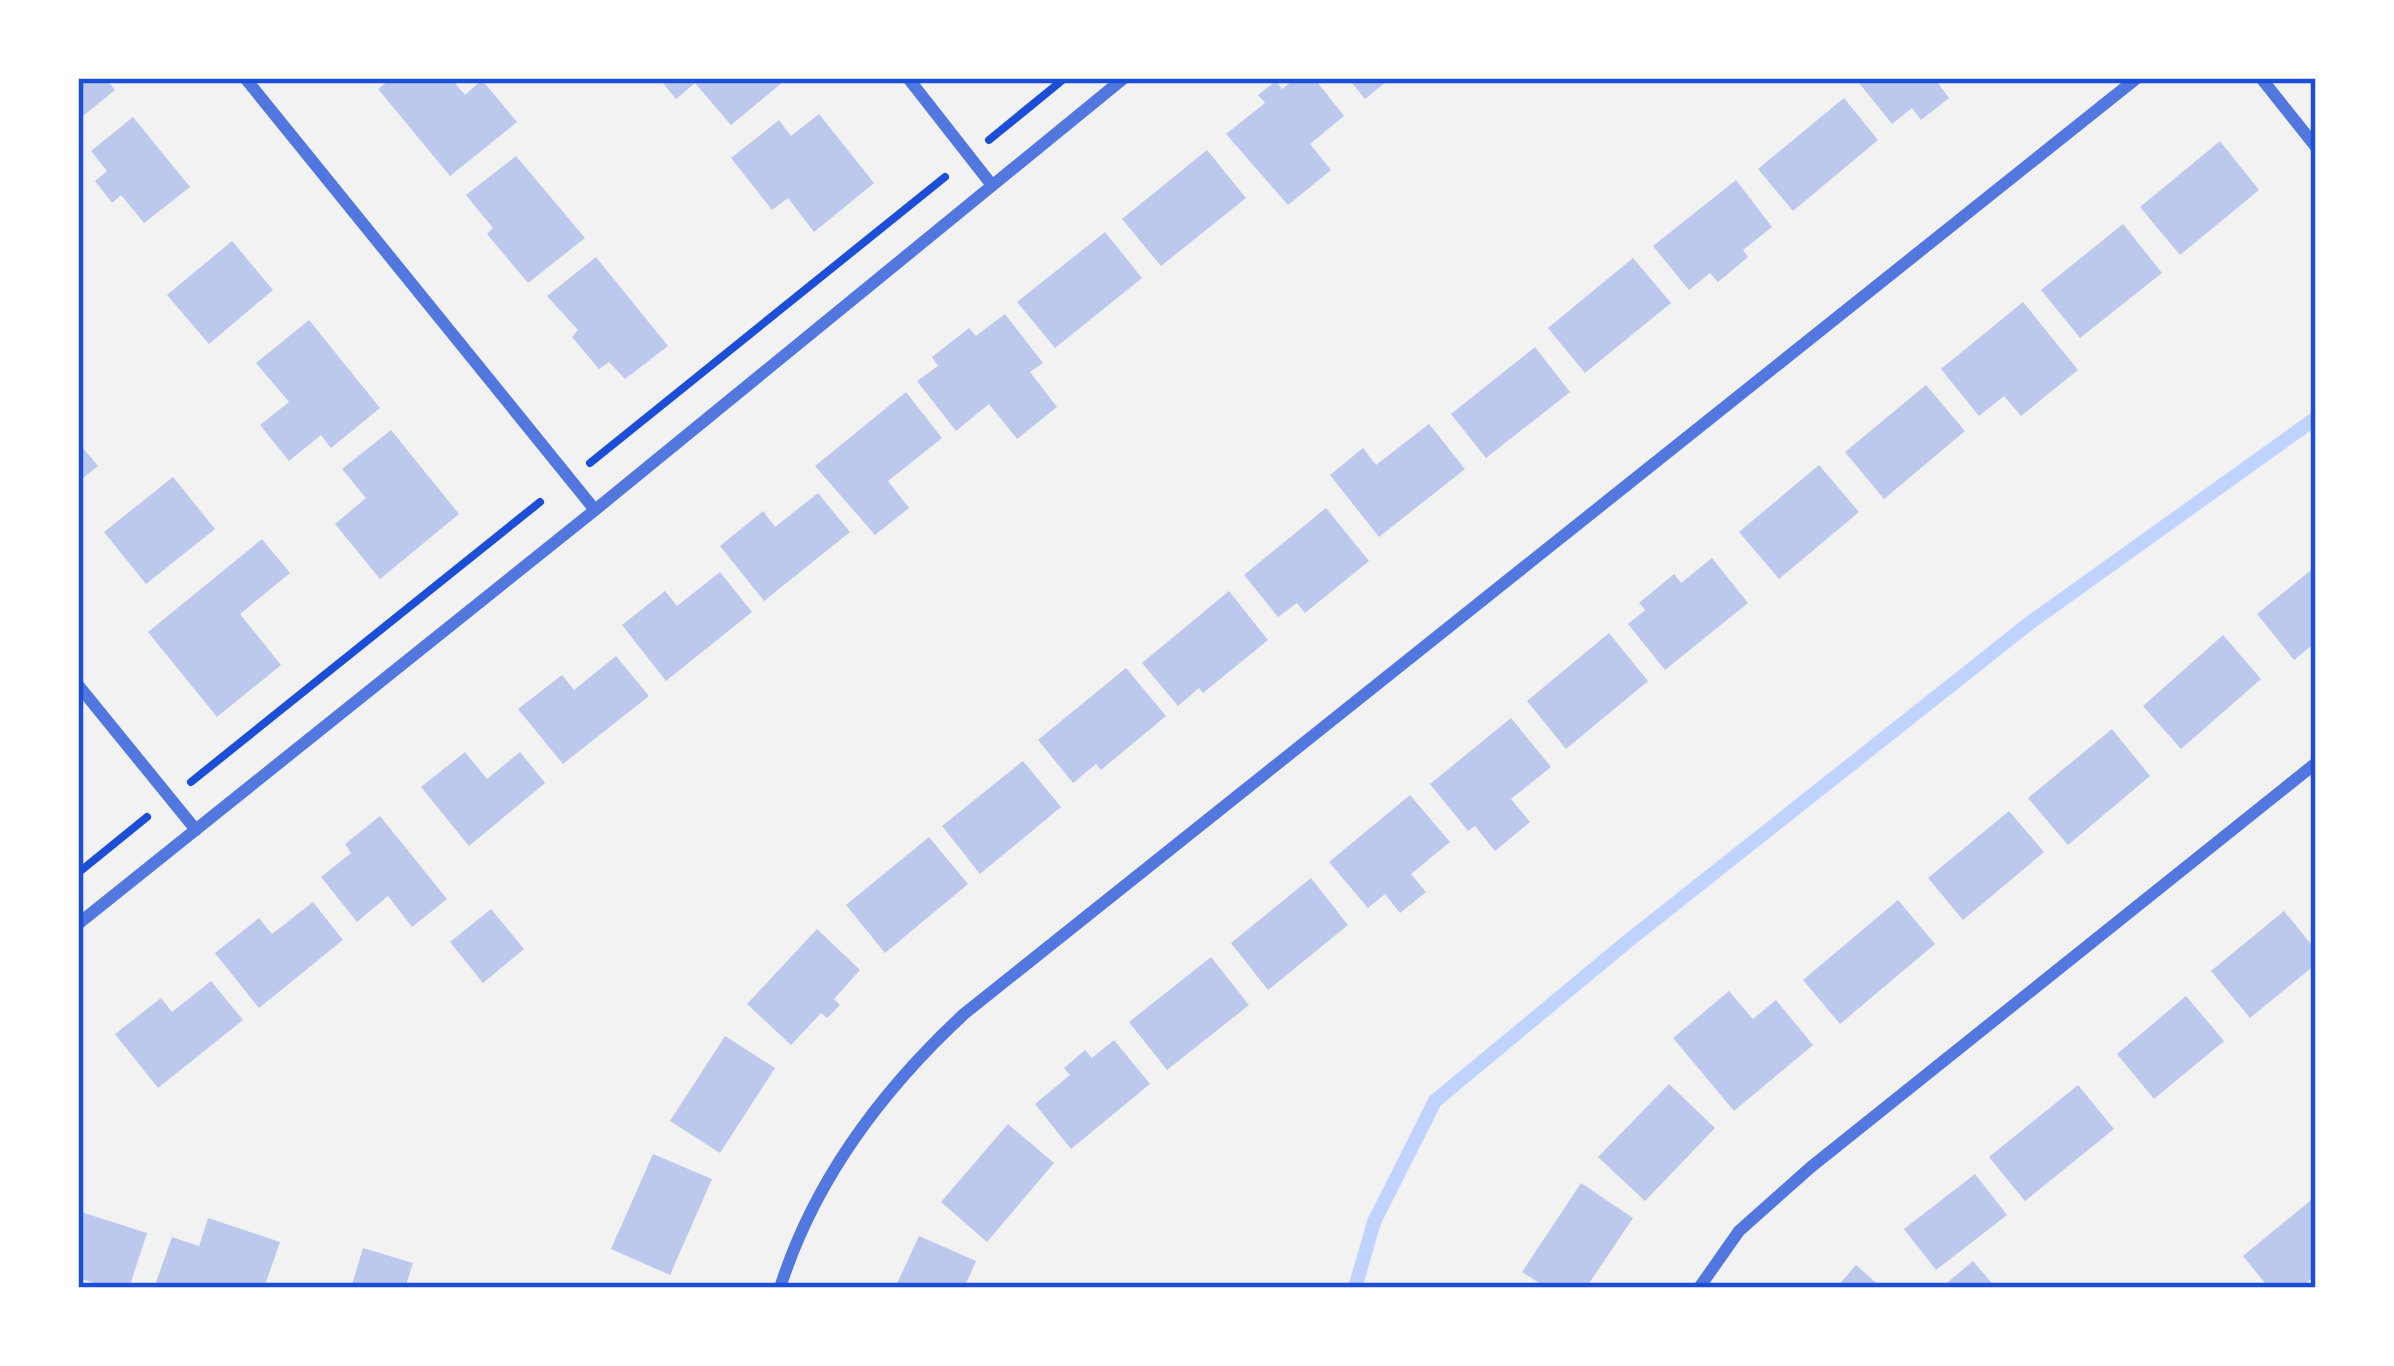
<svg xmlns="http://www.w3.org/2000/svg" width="2394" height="1366" font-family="Quicksand,sans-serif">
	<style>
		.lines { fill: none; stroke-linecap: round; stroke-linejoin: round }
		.stream { stroke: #bfd3fe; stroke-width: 14 }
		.building { fill: #bdc9ec }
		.path { stroke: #1d4ed8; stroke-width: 8 }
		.minor { stroke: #5277de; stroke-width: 12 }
		.neatline { fill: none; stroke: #1d4ed8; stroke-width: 4.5 }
	</style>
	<rect width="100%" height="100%" fill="#f2f2f2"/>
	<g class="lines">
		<path class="stream" d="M1355,1288L1374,1222L1435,1101L1628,941L2031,622L2316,418"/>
	</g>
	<path class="building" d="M78,78H105L115,90L78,120Z
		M392,78H451L465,95L482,80L517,122L450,176L378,89Z
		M659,78H780L783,82L731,125L695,83L676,99Z
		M1296,78H1314L1344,116L1310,144L1331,170L1288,205L1226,134L1265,103L1258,95L1276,81L1282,89Z
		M1348,78H1391L1365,99Z
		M1855,78H1944L1938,83L1949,98L1921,120L1912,108L1892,124Z
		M1844,98L1878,140L1793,211L1758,169Z
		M819,114L874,183L814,232L788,198L772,210L731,158L779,120L791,136Z
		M133,117L190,187L144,223L121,195L112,203L95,181L107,171L91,151Z
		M2220,141L2259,190L2180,255L2140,207Z
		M1207,150L1246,198L1161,266L1122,219Z
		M516,156L585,238L528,283L487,234L493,228L466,195Z
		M1736,180L1772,227L1743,250L1748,257L1718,282L1710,273L1689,290L1653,246Z
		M2123,224L2162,273L2080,338L2041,290Z
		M1105,232L1142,278L1055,348L1017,302Z
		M232,241L273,290L209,344L167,295Z
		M596,257L668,346L625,379L609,362L599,369L572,337L578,330L547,296Z
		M1633,258L1671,303L1585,373L1548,328Z
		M2023,302L2078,370L2021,416L2004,396L1979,416L1941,369Z
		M1005,314L1043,363L1030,372L1057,407L1017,439L989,404L956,431L917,381L938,366L932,357L969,328L976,336Z
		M309,320L380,408L331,448L321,435L289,461L260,425L289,402L256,363Z
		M1535,347L1570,392L1486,458L1451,414Z
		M1926,385L1965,431L1884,499L1845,452Z
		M906,392L942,438L888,481L909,508L875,535L815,466Z
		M1429,424L1465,469L1379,537L1330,475L1363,448L1376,465Z
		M391,430L459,514L380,579L335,524L366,498L342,469Z
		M78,442L98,466L78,482Z
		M1819,465L1859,512L1779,579L1739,532Z
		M173,477L215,529L146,584L104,532Z
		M818,493L850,532L764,601L720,546L763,511L775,527Z
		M1326,508L1369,561L1305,613L1297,603L1278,617L1244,575Z
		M262,539L290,573L240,614L281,665L217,717L148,632Z
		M1712,558L1748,603L1665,670L1628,624L1645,610L1639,603L1674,574L1681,583Z
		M2316,566V642L2294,660L2257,614Z
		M720,572L752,612L666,681L622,625L665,591L677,606Z
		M1229,591L1268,640L1203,693L1199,688L1178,706L1142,663Z
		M1609,633L1648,681L1566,749L1527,701Z
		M2223,635L2261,679L2181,749L2143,706Z
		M616,656L649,696L563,764L518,709L562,675L574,690Z
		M1126,668L1166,716L1101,770L1096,764L1073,783L1038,740Z
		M1511,718L1551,767L1511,799L1530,822L1495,851L1475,826L1468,831L1430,784Z
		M2112,729L2150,776L2068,845L2028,798Z
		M465,752L487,779L520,752L545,783L469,846L421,787Z
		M1023,761L1061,807L980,874L942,826Z
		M1410,795L1450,842L1411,874L1426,892L1400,913L1385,894L1368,908L1329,862Z
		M2009,811L2044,852L1963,920L1928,878Z
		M380,816L447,899L412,927L388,896L357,922L321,877L351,853L345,844Z
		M929,837L968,884L885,953L846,905Z
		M1311,878L1348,925L1268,990L1231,943Z
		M1898,900L1935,944L1840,1024L1803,980Z
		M313,902L343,940L259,1008L215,953L259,918L272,934Z
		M491,909L524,949L483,983L450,942Z
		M2284,911L2316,950V964L2250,1018L2211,971Z
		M817,929L860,970L834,999L840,1005L827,1018L821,1013L791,1045L747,1004Z
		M1211,957L1249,1005L1167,1070L1129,1022Z
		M211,981L243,1020L158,1088L115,1034L161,998L172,1012Z
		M1729,991L1753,1019L1776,1000L1813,1045L1734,1111L1673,1038Z
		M2186,996L2224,1041L2154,1099L2117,1054Z
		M725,1036L775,1068L720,1153L670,1121Z
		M1114,1040L1150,1084L1071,1149L1035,1104L1070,1075L1064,1068L1085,1050L1092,1058Z
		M1669,1084L1715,1128L1645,1201L1598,1157Z
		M2078,1085L2114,1129L2025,1201L1989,1157Z
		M1008,1124L1054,1163L987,1242L941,1202Z
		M653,1154L712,1179L670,1275L611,1249Z
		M1975,1174L2007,1215L1936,1270L1904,1229Z
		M1581,1183L1633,1218L1586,1288H1547L1522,1272Z
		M2316,1196V1275L2300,1288H2269L2243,1256Z
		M78,1211L147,1233L129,1288H110L78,1278Z
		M208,1218L280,1242L264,1288H154L172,1237L199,1246Z
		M919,1236L976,1261L964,1288H895Z
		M363,1248L413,1263L405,1288H351Z
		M1973,1261L1996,1288H1941Z
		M1856,1265L1882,1288H1836Z"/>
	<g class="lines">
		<path class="path" d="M989,140L1065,78
			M590,463L945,177
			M191,782L540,502
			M78,873L147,817"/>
		<path class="minor" d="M245,78L595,510
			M908,78L991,184
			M2261,78L2316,147
			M78,685L196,830
			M78,924L595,510L1124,78
			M780,1288C814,1180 882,1090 964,1014L2137,78
			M1699,1288L1739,1231L1811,1167L2316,763"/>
	</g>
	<rect width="2394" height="1366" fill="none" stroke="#ffffff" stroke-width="162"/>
	<rect x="81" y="81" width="2232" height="1204" class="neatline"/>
</svg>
